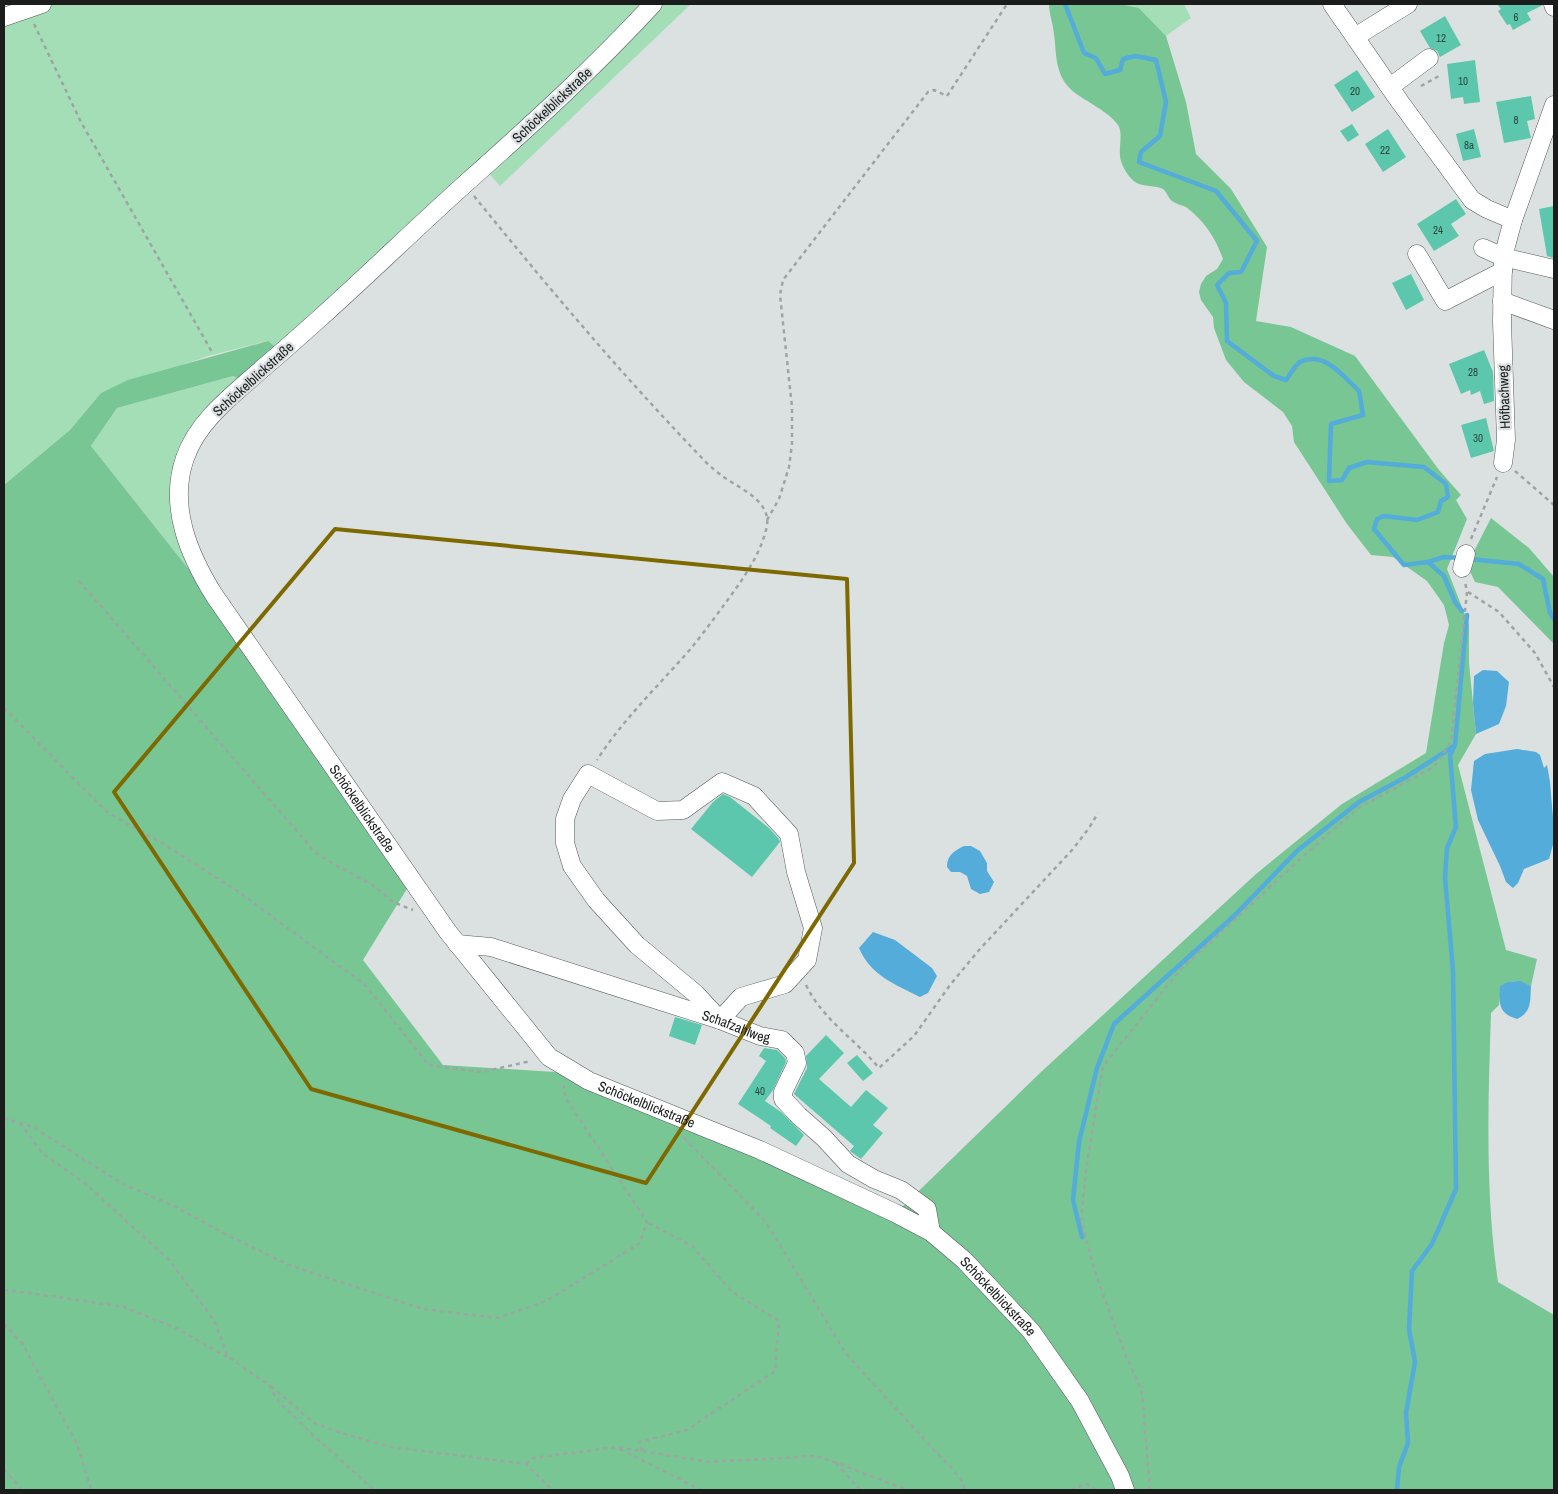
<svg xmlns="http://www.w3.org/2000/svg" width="1558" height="1494" font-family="'Archivo Narrow',sans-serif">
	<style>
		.green { fill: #a4deb7 }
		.forest { fill: #77c694 }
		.water { fill: #53acd9 }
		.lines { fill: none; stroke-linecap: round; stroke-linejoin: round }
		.stream { stroke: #53acd9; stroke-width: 4.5 }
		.building { fill: #5cc7ac }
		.minor-casing { stroke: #555a5a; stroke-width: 19 }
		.path { stroke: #9ea3a3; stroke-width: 2.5; stroke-dasharray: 4 4; stroke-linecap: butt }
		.minor { stroke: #fff; stroke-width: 18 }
		.marked { fill: none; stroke: #7d6900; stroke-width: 4; stroke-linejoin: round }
		.labels { text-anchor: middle; stroke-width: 4.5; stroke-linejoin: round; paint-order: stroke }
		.number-label { font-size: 11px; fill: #2b4841 }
		.street-label { font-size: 14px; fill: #1b1d1d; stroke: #dbe1e1 }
	</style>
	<rect width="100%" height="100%" fill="#dbe1e1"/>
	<path class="green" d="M54,4H645L622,28L277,348L267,341L208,356L101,393L70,430L4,485V22Z
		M662,4H691L500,186L487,171L631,37Z
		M1120,4H1184L1191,18L1166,36L1139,8Z
		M233,376L240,379L178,457L198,581L91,446L117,408Z"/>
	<path class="forest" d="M1049,4H1120L1139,8L1166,36L1186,102L1196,154L1231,189L1267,247L1256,321L1291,327L1355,356L1439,470L1461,495L1456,500L1467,519L1447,569L1469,625V663L1476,734L1458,765L1506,950L1537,959L1531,986C1520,981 1512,979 1501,986L1499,1005L1491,1013C1488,1103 1485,1193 1498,1282L1554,1315V1490H4V485L70,430L101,393L128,380L268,341L277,348L240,379L233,376L117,408L91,446L198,581L408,887L363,960L443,1065L555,1072L643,1112L758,1156L893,1216L1040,1073L1256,874L1342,804L1426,753L1444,643L1449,625L1444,605L1427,581L1393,557L1371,555L1347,524L1294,442L1292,426L1283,412L1244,382L1226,360L1214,328L1213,317L1201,300L1199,292L1201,284L1206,276L1217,269L1223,259C1216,239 1204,220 1186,207C1182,205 1176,204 1172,201C1168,198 1167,192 1163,189C1155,185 1144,187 1137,183C1129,179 1120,164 1120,155C1119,146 1123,133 1118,125C1110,113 1086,101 1075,93C1054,76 1057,56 1054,34C1053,23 1049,14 1049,4Z
		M1491,518L1529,548L1554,577V644L1498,587L1475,582L1467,565Z"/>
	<path class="water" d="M1483,670L1497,671L1509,682L1506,706L1499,724L1476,734L1473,703L1474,676Z
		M1517,749L1536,752L1540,755L1544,768L1547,765L1550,782L1554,830V841L1549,859L1524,869L1518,883L1513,888L1506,882L1500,866L1478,820L1471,790L1474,761L1485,754Z
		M964,846H971L980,851L987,863V871L994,882L989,892L980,894L971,889L967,876L960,872H951L947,867C947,855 954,851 964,846Z
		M873,932L895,940L932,968L937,976L928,993L920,997C896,985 870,975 859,948Z
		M1520,981L1531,986C1530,1001 1532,1012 1517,1019C1498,1013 1499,1004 1500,986L1508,982Z"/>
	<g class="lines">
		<path class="stream" d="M1065,4L1084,53L1096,58L1105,74L1120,70L1123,59L1135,56L1156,60L1166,102L1160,136L1141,152L1139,162L1216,191L1257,241L1241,272L1229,273L1217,285L1226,303L1227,341L1274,376L1286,380C1290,375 1295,365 1300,362C1324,350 1344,377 1359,391L1363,415L1331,424L1329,481L1342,480L1349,468L1367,462L1424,467L1446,484L1448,497L1441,501L1438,512L1417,520L1384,516L1377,519L1374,529L1404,565L1428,562L1444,557L1461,558
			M1469,559L1519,564L1543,579L1550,613L1554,619
			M1428,562L1444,576L1455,602L1462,611
			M1082,1237L1073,1200L1079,1142L1097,1068L1114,1024L1234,916L1297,851L1359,802L1406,777L1454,746
			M1397,1490L1399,1467L1408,1443L1406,1413L1415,1362L1409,1329L1412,1271L1432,1244L1456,1189L1453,971L1445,878L1447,848L1456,827L1450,755L1455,745L1467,615"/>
	</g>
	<path class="building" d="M1497,4H1543V5L1527,13L1531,20L1513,30L1510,24L1507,25L1498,11L1501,9Z
		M1445,16L1461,45L1440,57L1437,51L1430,48L1420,31Z
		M1475,60L1480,102L1464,104L1463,97L1451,99L1447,64Z
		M1357,70L1375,97L1352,112L1334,85Z
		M1531,96L1535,119L1527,121L1531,138L1504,143L1496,102Z
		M1352,124L1359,135L1348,142L1340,131Z
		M1388,129L1406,157L1383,172L1365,144Z
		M1474,129L1481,157L1463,161L1456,134Z
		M1456,199L1466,214L1451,224L1459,236L1434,251L1417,224Z
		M1554,206V258L1547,256L1539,209Z
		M1411,274L1424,300L1406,310L1392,283Z
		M1484,350L1493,372L1494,401L1484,404L1480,391L1471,395L1470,390L1461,394L1449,364Z
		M1486,418L1494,451L1471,458L1461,425Z
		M723,794L730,797L769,828L779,839L780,842L752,877L691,829L713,802Z
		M675,1017L702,1025L695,1045L669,1036Z
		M826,1035L844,1053L819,1079L851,1107L866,1090L888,1108L873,1125L883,1133L861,1159L850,1151L854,1146L794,1094L807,1068L806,1056Z
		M764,1048L777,1050L785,1058L786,1062L773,1090L765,1101L781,1112L804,1135L796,1146L770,1128L771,1126L738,1104L766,1061L759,1056Z
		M857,1055L873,1073L863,1081L847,1063Z"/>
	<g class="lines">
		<defs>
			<g id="minor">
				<path id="s1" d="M653,4C594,68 530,126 465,184C416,228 369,274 320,318C301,335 282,352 263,368C234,394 198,420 185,458C168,506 189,555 214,595L448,932L549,1057L589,1081L760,1150L895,1213L931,1232L964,1260L1031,1331L1080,1401L1120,1476L1125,1490"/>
				<path d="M1332,4L1400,102L1472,200L1487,209L1513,220"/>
				<path d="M1553,4L1554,7"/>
				<path d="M4,17L42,4"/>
				<path d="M1355,37L1408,4"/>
				<path d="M1390,87L1429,58"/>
				<path d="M1483,248L1503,257L1554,269"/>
				<path d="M1417,254L1445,301L1503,271"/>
				<path d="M1502,301L1554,320"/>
				<path d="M1503,463L1506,440L1502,322L1503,257L1513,220L1554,105"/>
				<path d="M1462,568L1466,554"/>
				<path d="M588,774L657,811L683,810L722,782L754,796L789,834L796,872L813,928L807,960L785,984L741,997L720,1020L696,994L637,945L596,900L572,866L565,843V819L572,799Z"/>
				<path id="s2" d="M457,944L491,947L720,1020L760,1036L782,1040L795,1053L797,1063L783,1092V1099L799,1116L824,1138L848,1164L874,1179L901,1190L927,1209L931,1232"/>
			</g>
		</defs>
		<use href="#minor" class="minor-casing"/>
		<path class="path" d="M34,24L81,122L212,352
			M1421,86L1439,76
			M474,196C547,286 622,375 702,458C709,466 717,472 725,478C743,490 774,503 766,530C759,558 740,583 724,605C712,621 700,638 687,653C656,688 622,721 597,760
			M1515,471L1554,505
			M767,520L779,499L789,467L792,444V407L780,295L783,280L928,92L934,90L947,96L1007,4
			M1471,539L1497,477
			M79,581L315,852L335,865L373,885L393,902L413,910
			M1468,592L1499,612L1535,653L1554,687
			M4,708L107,812L162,843L239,892L365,985L429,1065L482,1072L531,1061
			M806,985C823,1020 855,1039 879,1068L914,1036L950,985L979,950L1073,849L1089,828L1098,813
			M4,1118L33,1127L121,1183L178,1208L227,1235L289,1265L423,1309L498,1318L546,1301L639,1244L647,1222L565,1097L564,1085
			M20,1123L42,1153L86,1184L169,1260L214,1320L228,1357L269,1385L278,1401L314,1436L374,1490
			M684,1138L766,1222L846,1354L961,1479L965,1490
			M4,1290L58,1297L124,1307L178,1329L227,1357
			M4,1324L22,1343L77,1444L91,1490
			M271,1386L314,1423L345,1434L391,1447L526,1464L552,1490
			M620,1449L701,1490
			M642,1451L639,1442L687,1430L775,1371L779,1321L731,1291L692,1246L647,1222
			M836,1463L860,1490
			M526,1464L533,1458L617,1447L709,1462L816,1456L835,1462L907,1490
			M4,1469L22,1490
			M1071,1490L1087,1484L1096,1490
			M1150,1490L1142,1392L1124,1351L1097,1278L1081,1221L1086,1170L1103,1066L1180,970L1297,862L1358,808L1434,767L1451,742L1467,592L1465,582"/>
		<use href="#minor" class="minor"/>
	</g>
	<path class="marked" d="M335,529L847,579L854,863L646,1183L311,1089L114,792Z"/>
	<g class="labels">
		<g class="number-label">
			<text x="1516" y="21">6</text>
			<text x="1441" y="42">12</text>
			<text x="1463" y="85">10</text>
			<text x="1355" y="95">20</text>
			<text x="1516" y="124">8</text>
			<text x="1469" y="149">8a</text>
			<text x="1385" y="154">22</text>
			<text x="1438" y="234">24</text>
			<text x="1473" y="376">28</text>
			<text x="1478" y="442">30</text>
			<text x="760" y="1095">40</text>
		</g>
		<g class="street-label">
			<text transform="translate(552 105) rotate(-43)" y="5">Schöckelblickstraße</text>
			<text transform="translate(253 379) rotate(-42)" y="5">Schöckelblickstraße</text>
			<text transform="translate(1504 397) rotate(-92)" y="5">Höfbachweg</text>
			<text dy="5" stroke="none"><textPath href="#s1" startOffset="1059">Schöckelblickstraße</textPath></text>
			<text dy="5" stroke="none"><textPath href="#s2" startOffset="292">Schafzahlweg</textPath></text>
			<text dy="5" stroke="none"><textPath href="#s1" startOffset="1479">Schöckelblickstraße</textPath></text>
			<text dy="5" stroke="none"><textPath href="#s1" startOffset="1884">Schöckelblickstraße</textPath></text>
		</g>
	</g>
	<rect width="1558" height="1494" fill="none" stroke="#1b1d1d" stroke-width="10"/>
</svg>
